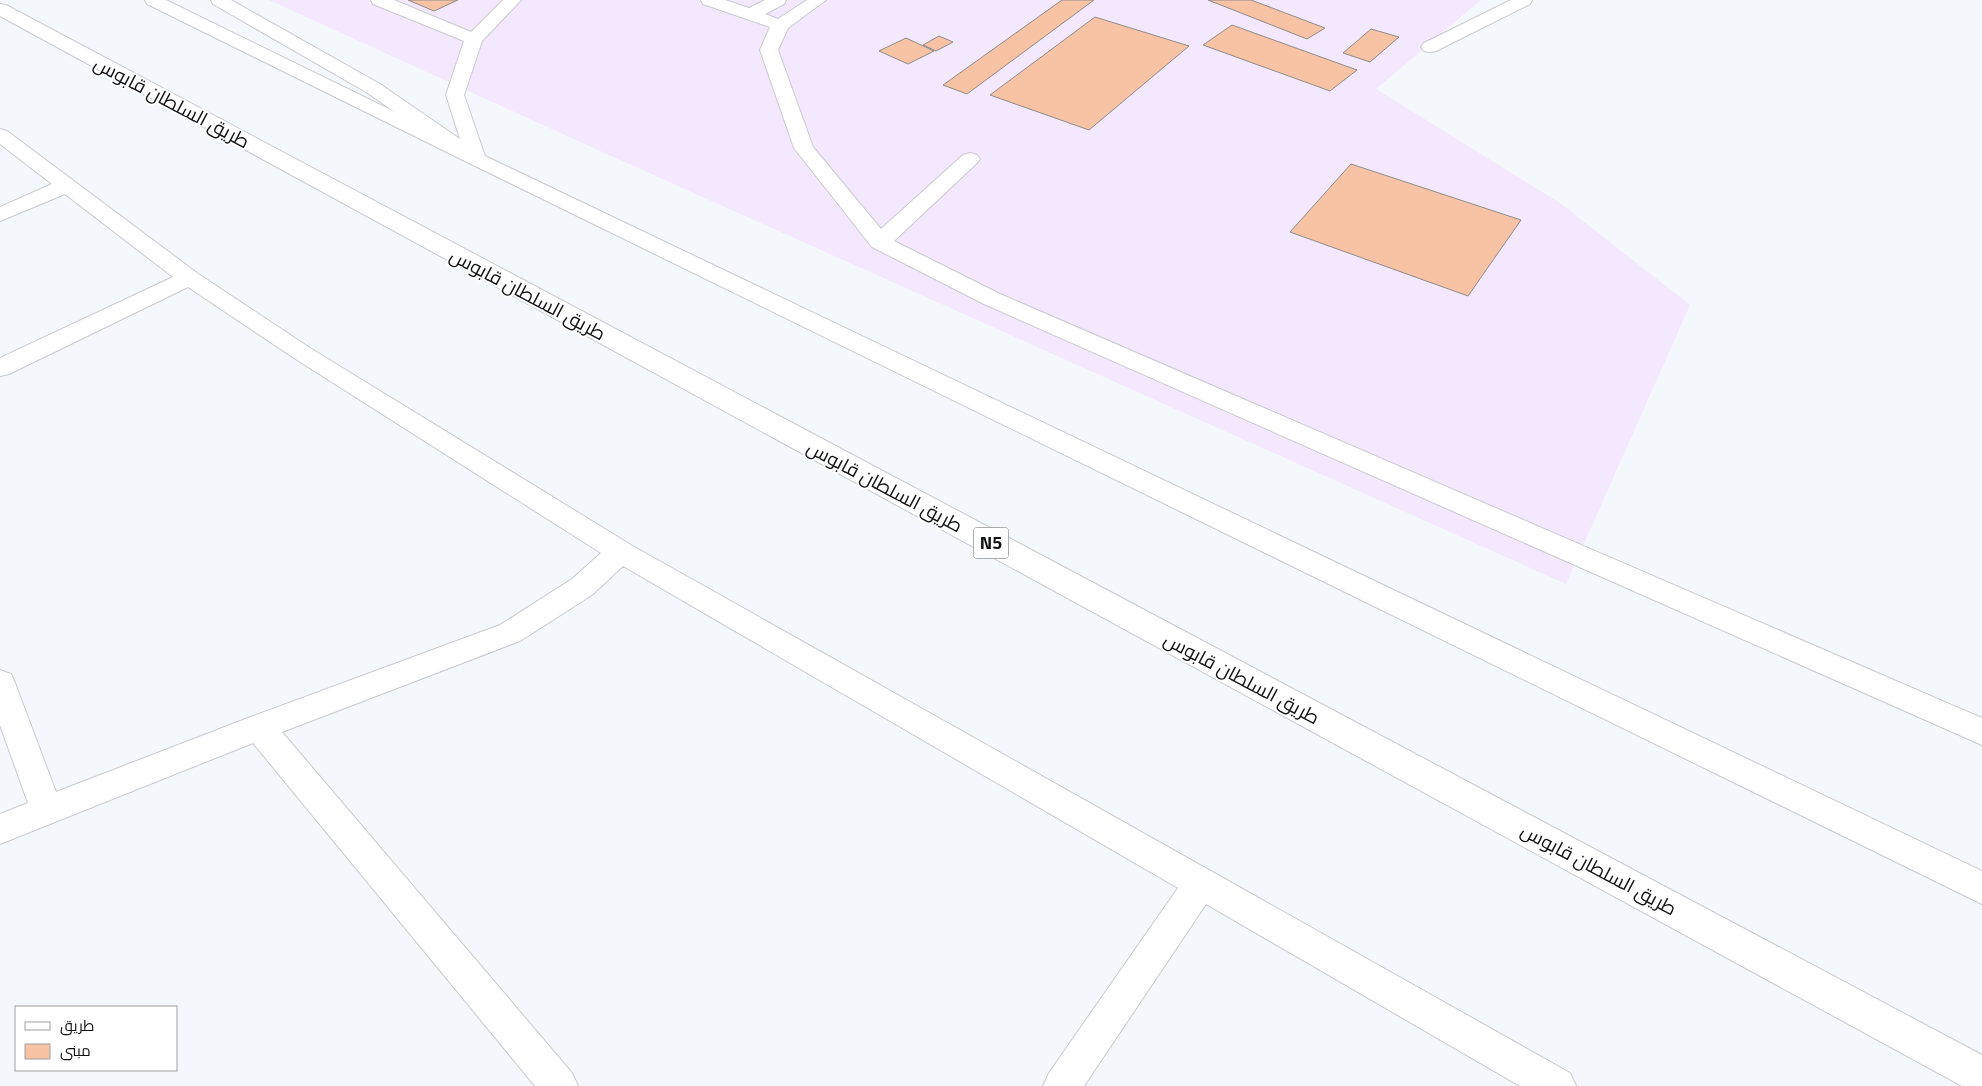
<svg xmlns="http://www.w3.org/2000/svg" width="1982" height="1086" font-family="'Titillium Web',Cairo,sans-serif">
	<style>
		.commercial { fill: #f3e8fd }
		.building { fill: #f8c3a5; stroke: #8f8b89 }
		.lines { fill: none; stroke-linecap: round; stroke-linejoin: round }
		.minor-casing { stroke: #c8cacf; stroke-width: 2 }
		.highway-casing { stroke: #c8cacf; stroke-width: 2 }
		.minor { fill: #fff; fill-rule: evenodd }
		.highway { fill: #fff; fill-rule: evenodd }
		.labels { text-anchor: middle; stroke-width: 4; stroke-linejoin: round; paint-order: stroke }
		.shield { fill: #fff; stroke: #575858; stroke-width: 1 }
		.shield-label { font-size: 18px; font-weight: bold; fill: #0f1011 }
		.street-label { font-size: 19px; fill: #0f1011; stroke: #fff }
	</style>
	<rect width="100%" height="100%" fill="#f4f7fb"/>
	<path class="commercial" d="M269,0H1481L1376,89L1560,203L1690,305L1566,584L589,146Z"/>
	<path class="building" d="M408,0H458L434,11Z
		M1062,0H1094L967,94L943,85Z
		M1208,0H1251L1325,28L1307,39Z
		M1095,17L1189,46L1089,130L990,95Z
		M1232,25L1357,70L1330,91L1203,45Z
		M1371,29L1399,37L1370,62L1343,53Z
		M939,36L953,42L936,51L923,45Z
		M906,38L934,51L908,64L879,51Z
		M1351,164L1521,220L1468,296L1290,232Z"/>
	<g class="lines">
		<defs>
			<path id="minor" d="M211,0H231L380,84L460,139L446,95L464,41L373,4L371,0H394L471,32L503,0H521L482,41L464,95L486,159L483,163L476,165L469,163L466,160L461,158L366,92L213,4Z
				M701,0H725L749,8L765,0H786L784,4L765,14L778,19L807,0H826L788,28L778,50L813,147L881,229L963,155L970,153L977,155L980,159L977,163L894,241L1000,294L1982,718V745L984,304L872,247L794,148L760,50L770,27L703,4Z
				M1511,0H1532L1530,4L1436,51L1430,52L1424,51L1421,47L1424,43Z
				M0,129L7,131L197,273L310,348L631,545L1570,1073L1576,1086H1520L1206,904L1084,1086H1043L1049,1073L1178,888L623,566L592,595L520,641L282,732L572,1073L578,1086H535L253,743L0,844V814L28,803L0,725V670L11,674L15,683L56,792L248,718L500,625L572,579L601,553L294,358L188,287L9,374L0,376V358L173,277L65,194L0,221V207L52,184L0,144Z"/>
			<path id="highway" d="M145,0H166L483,155L1982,871V904L469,163L147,4Z
				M0,4L6,5L1982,1055V1086H1962L0,16Z"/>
		</defs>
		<use href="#minor" class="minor-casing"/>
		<use href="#highway" class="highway-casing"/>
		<use href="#minor" class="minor"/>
		<use href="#highway" class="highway"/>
	</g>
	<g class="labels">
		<rect class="shield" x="973.5" y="527.5" width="35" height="31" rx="4"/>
		<g class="shield-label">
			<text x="991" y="549">N5</text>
		</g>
		<g class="street-label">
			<text transform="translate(172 102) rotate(28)" y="7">طريق السلطان قابوس</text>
			<text transform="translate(528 294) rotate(28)" y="7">طريق السلطان قابوس</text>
			<text transform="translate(885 486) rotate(28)" y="7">طريق السلطان قابوس</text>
			<text transform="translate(1242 678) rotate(28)" y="7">طريق السلطان قابوس</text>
			<text transform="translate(1599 869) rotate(28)" y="7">طريق السلطان قابوس</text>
		</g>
	</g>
	<rect x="15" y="1006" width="162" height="65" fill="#ffffff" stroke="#9f9fa0"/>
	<rect x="25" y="1022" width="25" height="8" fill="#ffffff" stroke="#9f9fa0"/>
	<text x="60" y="1031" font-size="15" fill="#0f1011">طريق</text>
	<rect x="25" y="1044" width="25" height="15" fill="#f8c3a5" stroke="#9f9fa0"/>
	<text x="60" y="1056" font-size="15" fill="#0f1011">مبنى</text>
</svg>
